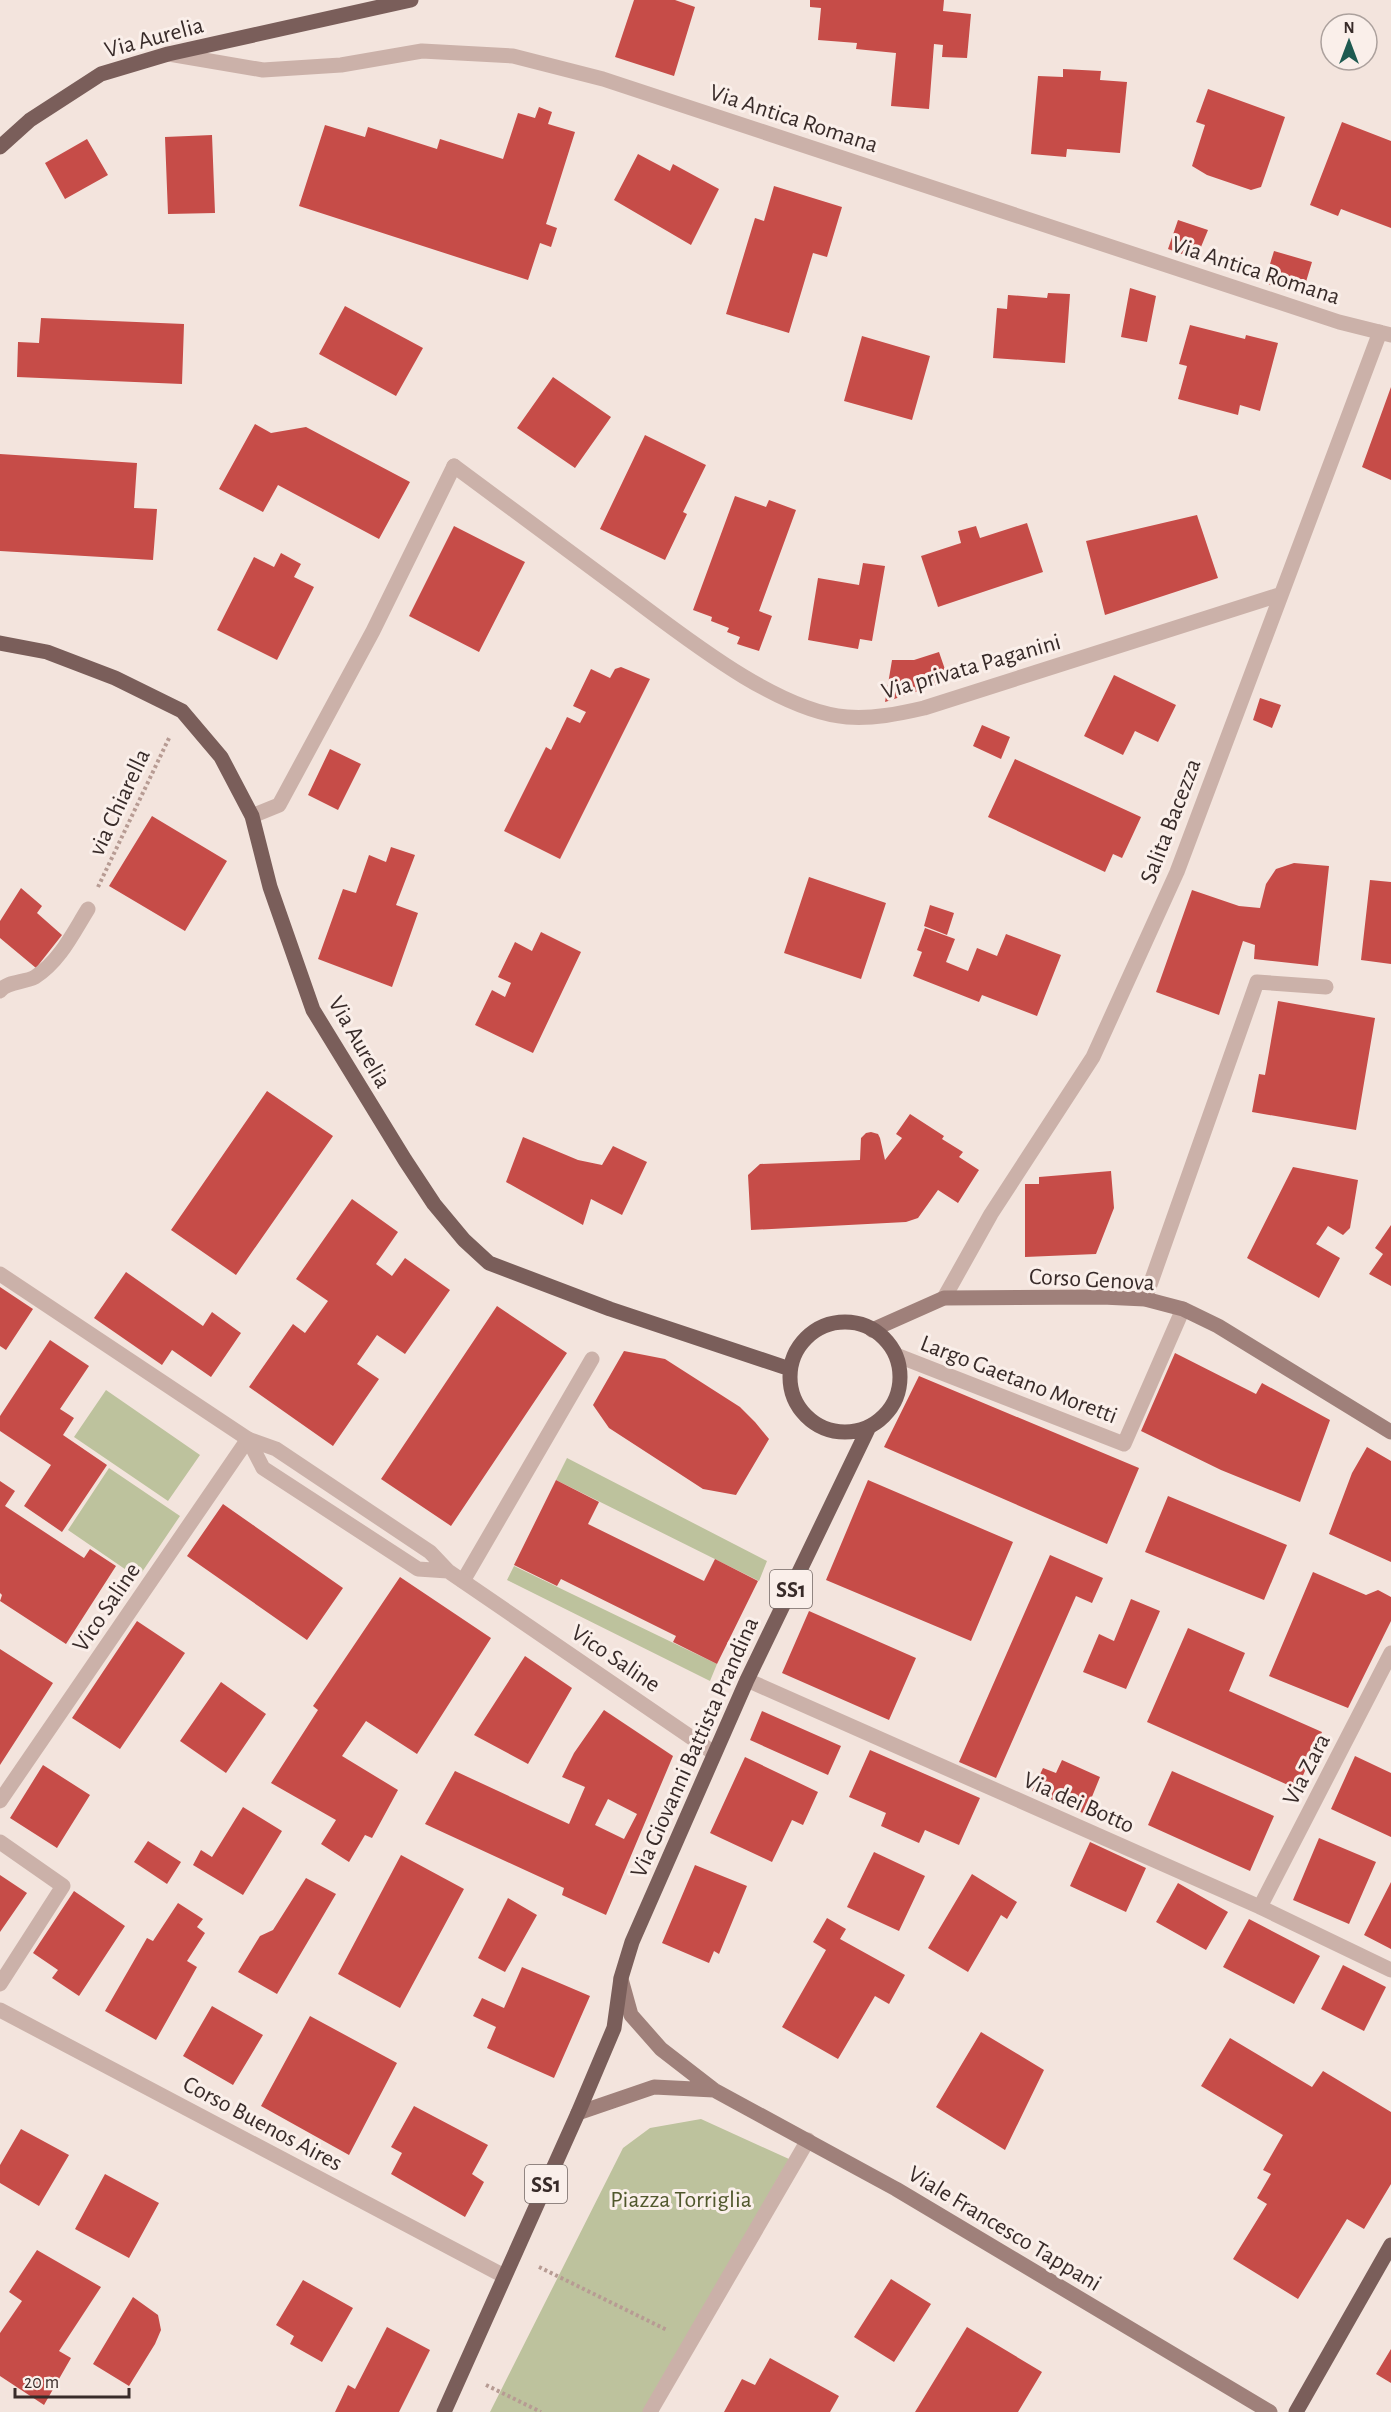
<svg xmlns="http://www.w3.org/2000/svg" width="1391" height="2412" font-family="'Alegreya Sans',sans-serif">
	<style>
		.green { fill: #bdc29d }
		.building { fill: #c64c48; fill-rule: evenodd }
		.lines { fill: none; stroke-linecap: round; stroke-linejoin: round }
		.path { stroke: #b79b93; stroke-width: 4; stroke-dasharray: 3 3; stroke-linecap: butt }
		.lane { stroke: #cbb1a9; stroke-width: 15 }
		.street { stroke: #cbb1a9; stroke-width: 15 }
		.secondary { stroke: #9f807a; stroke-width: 15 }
		.primary { stroke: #7a5e5a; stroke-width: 15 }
		.labels { text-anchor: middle; stroke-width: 6; stroke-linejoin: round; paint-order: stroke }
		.shield { fill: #faefea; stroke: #726663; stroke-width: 1.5 }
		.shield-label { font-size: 22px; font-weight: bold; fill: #382b29 }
		.street-label { font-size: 24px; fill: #382b29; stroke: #faefea }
		.park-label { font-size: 24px; fill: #50572c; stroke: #faefea }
	</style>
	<rect width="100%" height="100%" fill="#f3e4dd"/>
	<path class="green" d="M106,1390L200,1455L168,1501L74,1437Z
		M567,1458L767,1561L759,1581L556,1480Z
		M109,1468L180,1516L138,1578L68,1530Z
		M514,1566L717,1664L710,1681L507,1580Z
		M701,2119L789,2159L643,2412H490L623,2148L650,2128Z"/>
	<path class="building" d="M634,0H675L695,7L674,76L615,57Z
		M810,0H944L943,11L971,14L967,58L942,57L943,45L934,44L929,109L891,106L896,53L856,49L857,43L818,40L821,8L810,7Z
		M1063,69L1101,71L1100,80L1127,82L1120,153L1067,149L1066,157L1031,154L1038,76L1063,77Z
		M1208,89L1285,117L1261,187L1251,190L1207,175L1192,166L1205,125L1196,122Z
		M539,107L552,112L548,124L575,132L546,224L557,228L551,247L540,243L528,280L299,206L325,125L365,137L368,127L437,149L440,139L503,159L518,113L535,118Z
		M1342,122L1391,141V228L1341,209L1338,216L1310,205Z
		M212,135L215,213L168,214L165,137Z
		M87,139L108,175L65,199L45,163Z
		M638,154L670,171L673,164L719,189L691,245L614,200Z
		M774,186L842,207L827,257L813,253L789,333L726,314L755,218L764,221Z
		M1178,220L1208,230L1196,259L1168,249Z
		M1274,251L1312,262L1302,295L1264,283Z
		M1130,288L1156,296L1147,342L1121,337Z
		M1048,293L1070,294L1065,363L993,358L997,308L1007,309L1008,295L1047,298Z
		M345,306L423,348L396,396L319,354Z
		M41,318L184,324L182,384L17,377L18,342L39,343Z
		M1190,325L1245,339L1246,335L1278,343L1260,411L1240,405L1238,415L1178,399L1187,366L1179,364Z
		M862,336L930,356L912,420L844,401Z
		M553,377L611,417L575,468L517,428Z
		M1391,387V480L1362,467Z
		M255,424L271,433L306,427L410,482L379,539L278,485L263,512L219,489Z
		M645,435L706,465L683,512L687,514L665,560L600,529Z
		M0,454L137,463L134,508L157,509L153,560L0,551Z
		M735,496L766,507L769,500L796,510L759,611L772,616L759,651L737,644L740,637L727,632L729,628L711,621L712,617L693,610Z
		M1197,515L1218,578L1105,615L1086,541Z
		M1027,523L1043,572L938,607L921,556L961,543L958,531L976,526L980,538Z
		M454,526L525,562L479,652L409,616Z
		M281,553L301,564L294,577L314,587L277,660L217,630L254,557L274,567Z
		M863,563L885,566L872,641L860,639L858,649L808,640L818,578L859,585Z
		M939,652L949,681L885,702L892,660H914Z
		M621,667L650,679L560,859L504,831L546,747L551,750L567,717L580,723L586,712L573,706L591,669L610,678L615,669Z
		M1114,675L1176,705L1158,742L1135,731L1123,755L1084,736Z
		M1260,698L1281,705L1272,728L1253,720Z
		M982,725L1010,737L1001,759L973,746Z
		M330,749L361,764L338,810L308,795Z
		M1015,759L1141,817L1122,858L1113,854L1105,872L988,817Z
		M152,816L227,861L185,931L109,886Z
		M391,847L415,855L396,905L418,913L392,987L318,959L343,889L356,893L369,855L386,862Z
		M1294,863L1329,866L1318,966L1254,959L1255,945L1243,941L1219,1015L1156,992L1192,890L1239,906L1260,908L1266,884L1276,869Z
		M809,877L886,903L861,979L784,953Z
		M1370,880L1391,882V964L1361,960Z
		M21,888L42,906L37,913L62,935L36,968L0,938V921Z
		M930,905L954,913L947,935L924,926Z
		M925,928L955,939L946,962L968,971L977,948L997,956L1006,934L1061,955L1037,1016L982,995L979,1002L913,976L922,952L917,950Z
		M541,932L581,952L533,1053L475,1025L492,990L505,997L511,983L498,977L515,942L532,951Z
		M1278,1001L1375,1018L1356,1130L1252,1112L1259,1074L1265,1075Z
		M267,1091L333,1136L236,1275L171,1230Z
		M910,1114L944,1136L942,1139L963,1152L959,1157L979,1170L958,1203L938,1190L918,1218L906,1222L751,1230L748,1175L760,1164L860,1160L861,1138L866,1133L871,1132L878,1134L880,1138L885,1160L902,1138L896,1134Z
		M523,1137L578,1160L602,1165L613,1146L647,1162L622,1215L591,1199L583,1225L506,1182Z
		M1293,1167L1358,1180L1350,1228L1343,1235L1328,1226L1316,1244L1340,1258L1319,1298L1247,1258Z
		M1111,1171L1114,1208L1096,1254L1025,1257V1184H1039V1177Z
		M352,1199L398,1232L376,1264L392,1276L405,1258L450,1290L405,1354L377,1335L357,1364L379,1379L333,1446L249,1387L293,1324L305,1333L328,1301L296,1279Z
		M1391,1225V1286L1369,1274L1383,1254L1375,1248Z
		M126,1272L203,1326L212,1312L241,1333L211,1377L172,1350L162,1365L94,1318Z
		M0,1287L33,1309L6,1350L0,1346Z
		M497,1306L567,1353L451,1526L381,1479Z
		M50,1340L89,1366L60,1409L74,1418L63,1435L107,1465L62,1532L24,1506L51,1465L0,1431V1416Z
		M624,1351L665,1359L740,1407L755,1422L769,1439L736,1495L703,1489L609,1428L593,1405Z
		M1175,1353L1256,1394L1262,1383L1330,1420L1300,1502L1221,1470L1141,1431Z
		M919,1376L1139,1468L1107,1544L884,1447Z
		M1367,1447L1391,1461V1562L1329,1534L1352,1473Z
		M556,1480L599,1502L588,1524L704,1581L715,1559L758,1581L717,1664L673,1642L676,1636L561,1579L557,1586L514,1565Z
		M868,1480L1013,1542L971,1641L826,1580Z
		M0,1481L15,1491L5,1506L84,1558L90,1549L116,1566L66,1644L0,1601L2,1595L0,1593Z
		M1168,1496L1287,1545L1264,1600L1145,1552Z
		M223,1504L343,1588L307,1640L187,1556Z
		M1050,1555L1103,1578L1092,1603L1076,1596L996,1778L959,1762Z
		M1313,1572L1366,1595L1378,1590L1391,1597V1621L1348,1708L1269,1676Z
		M400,1577L491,1638L417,1754L366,1721L342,1756L398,1790L372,1838L365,1835L349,1862L321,1844L336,1820L271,1783L318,1710L313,1706Z
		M1131,1599L1160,1611L1126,1689L1083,1672L1099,1634L1114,1641Z
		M809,1611L916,1658L889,1720L782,1673Z
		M137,1621L185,1653L120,1749L72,1718Z
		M1188,1628L1245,1653L1229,1691L1322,1732L1297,1789L1147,1722Z
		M0,1649L53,1683L0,1765Z
		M525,1656L572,1688L528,1764L474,1735Z
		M221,1682L266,1714L226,1773L180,1741Z
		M604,1710L673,1756L606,1915L562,1895L564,1888L425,1824L455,1771L569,1824L585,1787L562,1777L574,1753ZM608,1799L637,1814L624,1839L595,1825Z
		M762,1711L841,1746L828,1775L750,1740Z
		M870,1750L980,1798L959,1845L925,1830L919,1843L881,1826L886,1813L849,1797Z
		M1355,1756L1391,1773V1837L1331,1809Z
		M745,1757L818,1792L803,1825L792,1820L772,1862L710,1833Z
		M1062,1760L1100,1777L1085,1814L1032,1791L1043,1768L1056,1773Z
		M43,1765L90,1795L57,1848L10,1818Z
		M1172,1771L1274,1816L1250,1871L1148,1825Z
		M243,1807L282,1831L243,1895L193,1865L201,1850L212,1857Z
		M1319,1838L1376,1862L1349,1924L1293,1900Z
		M148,1841L181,1862L167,1884L134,1862Z
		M1090,1842L1146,1868L1126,1912L1070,1886Z
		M874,1852L925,1876L899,1931L847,1907Z
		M401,1855L464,1889L400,2008L338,1974Z
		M695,1865L747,1886L719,1954L714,1951L709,1963L662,1943Z
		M972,1874L1017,1902L1007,1919L1001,1915L968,1972L928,1948Z
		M0,1875L27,1893L0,1932Z
		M306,1878L336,1894L277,1994L238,1972L260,1936L273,1930Z
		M1391,1882V1949L1364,1935Z
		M1178,1883L1228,1912L1206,1950L1156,1922Z
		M74,1891L125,1926L79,1996L52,1978L58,1970L33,1953Z
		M508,1898L537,1915L505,1972L478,1958Z
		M178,1903L203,1919L197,1927L205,1933L187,1961L197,1967L156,2040L105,2011L147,1938L153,1941Z
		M827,1918L846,1929L840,1939L905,1975L889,2004L875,1996L838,2059L782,2027L826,1950L813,1942Z
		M1249,1919L1320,1956L1294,2004L1223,1967Z
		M1343,1965L1386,1987L1364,2031L1321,2009Z
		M522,1967L590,1996L554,2078L487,2048L496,2027L473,2016L482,1998L504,2008Z
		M212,2006L263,2035L233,2085L183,2056Z
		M310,2016L397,2063L349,2155L261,2106Z
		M981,2032L1044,2070L1005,2150L936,2107Z
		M1230,2038L1312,2087L1323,2071L1391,2112V2184L1364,2229L1347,2219L1298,2299L1233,2259L1267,2204L1257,2198L1271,2174L1263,2170L1283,2135L1201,2086Z
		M414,2106L488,2145L472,2174L484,2182L465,2217L391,2174L402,2153L391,2147Z
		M21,2129L69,2155L39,2206L0,2183V2165Z
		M105,2174L159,2203L129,2258L75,2229Z
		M37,2250L101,2287L59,2351L71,2358L44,2405L0,2376V2333L22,2301L9,2292Z
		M891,2279L931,2304L894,2362L854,2337Z
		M303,2280L353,2308L322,2362L290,2344L294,2336L276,2325Z
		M133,2297L158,2315L161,2330L155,2344L129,2386L93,2364Z
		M387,2327L430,2350L399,2412H335L348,2385L355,2389Z
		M967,2327L1042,2372L1018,2412H915Z
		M1391,2349V2383L1376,2374Z
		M770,2358L839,2396L830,2412H724L742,2379L755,2385Z"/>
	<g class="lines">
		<path class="path" d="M98,887L170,736
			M539,2267L667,2330
			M486,2385L541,2412"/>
		<path class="lane" d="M252,816L279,805L373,631L454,466
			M463,1581L592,1359
			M0,1801L248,1439
			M0,1842L63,1886L0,1984"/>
		<path class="street" d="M169,54L263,70L341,65L422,51L513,56L603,79L1339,322L1391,335
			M454,466C508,506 562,546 616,586C675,629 773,711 847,717C873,719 898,714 924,708L1279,595
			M0,991C7,981 24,983 35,977C60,961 73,933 88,909
			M0,1274L248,1439L276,1449L430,1552L448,1571L714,1753
			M944,1298L991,1214L1093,1057L1177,872L1380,332
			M1145,1299L1257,982L1326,987
			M896,1355L1124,1444L1183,1309
			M248,1439L263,1468L418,1569L448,1571
			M747,1680L1260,1907L1391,1970
			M1260,1907L1391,1653
			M0,2010L504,2276
			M650,2412L808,2140"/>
		<path class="secondary" d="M872,1330L944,1298L1102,1297L1145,1299L1183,1309L1218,1326L1391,1432
			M621,1979L631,2015L661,2049L714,2090L896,2189L1270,2412
			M578,2113L654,2087L714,2090"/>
		<path class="primary" d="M0,147L30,120L101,74L168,54L411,0
			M0,643L47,652L115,678L182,711L221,757L252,816L270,887L313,1010L405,1160L434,1204L464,1240L489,1263L610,1309L790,1369
			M790 1377a55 55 0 1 1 110 0a55 55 0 1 1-110 0Z
			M444,2412L578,2113L614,2028L621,1978L632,1942L747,1680L869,1427
			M1296,2412L1391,2245"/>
	</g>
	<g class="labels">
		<g class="shield">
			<rect x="770" y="1570" width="42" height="38" rx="4.5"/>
			<rect x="525" y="2165" width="42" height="38" rx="4.5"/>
		</g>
		<g class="shield-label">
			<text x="791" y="1597">SS1</text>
			<text x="546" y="2192">SS1</text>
		</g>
		<g class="street-label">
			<text transform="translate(154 37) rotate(-15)" y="8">Via Aurelia</text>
			<text transform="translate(794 118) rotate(18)" y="8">Via Antica Romana</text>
			<text transform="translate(1256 270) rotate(18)" y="8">Via Antica Romana</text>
			<text transform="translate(971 666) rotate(-16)" y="8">Via privata Paganini</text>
			<text transform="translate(119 802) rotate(-65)" y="8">via Chiarella</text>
			<text transform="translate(1170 821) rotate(-69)" y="8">Salita Bacezza</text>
			<text transform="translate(360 1042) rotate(60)" y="8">Via Aurelia</text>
			<text transform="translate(1092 1279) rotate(3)" y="8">Corso Genova</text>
			<text transform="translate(1019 1379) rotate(21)" y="8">Largo Gaetano Moretti</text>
			<text transform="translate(106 1607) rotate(-56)" y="8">Vico Saline</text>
			<text transform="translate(616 1658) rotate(34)" y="8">Vico Saline</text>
			<text transform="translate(694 1747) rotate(-66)" y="8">Via Giovanni Battista Prandina</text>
			<text transform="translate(1306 1769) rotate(-63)" y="8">Via Zara</text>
			<text transform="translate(1079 1802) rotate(24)" y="8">Via dei Botto</text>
			<text transform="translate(263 2123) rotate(28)" y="8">Corso Buenos Aires</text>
			<text transform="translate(1005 2228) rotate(31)" y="8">Viale Francesco Tappani</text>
		</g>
		<g class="park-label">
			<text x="681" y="2207">Piazza Torriglia</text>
		</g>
	</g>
	<g transform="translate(1349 42)"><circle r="28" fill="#faefea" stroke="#aca19d" stroke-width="1.5"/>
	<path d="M0-4.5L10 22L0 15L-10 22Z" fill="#1e5a51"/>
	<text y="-9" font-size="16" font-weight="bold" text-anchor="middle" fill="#382b29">N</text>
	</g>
	<path d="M15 2388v9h114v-9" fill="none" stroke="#382b29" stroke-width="3"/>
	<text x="24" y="2388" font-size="18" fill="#382b29" stroke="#faefea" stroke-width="4.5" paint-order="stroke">20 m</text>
</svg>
